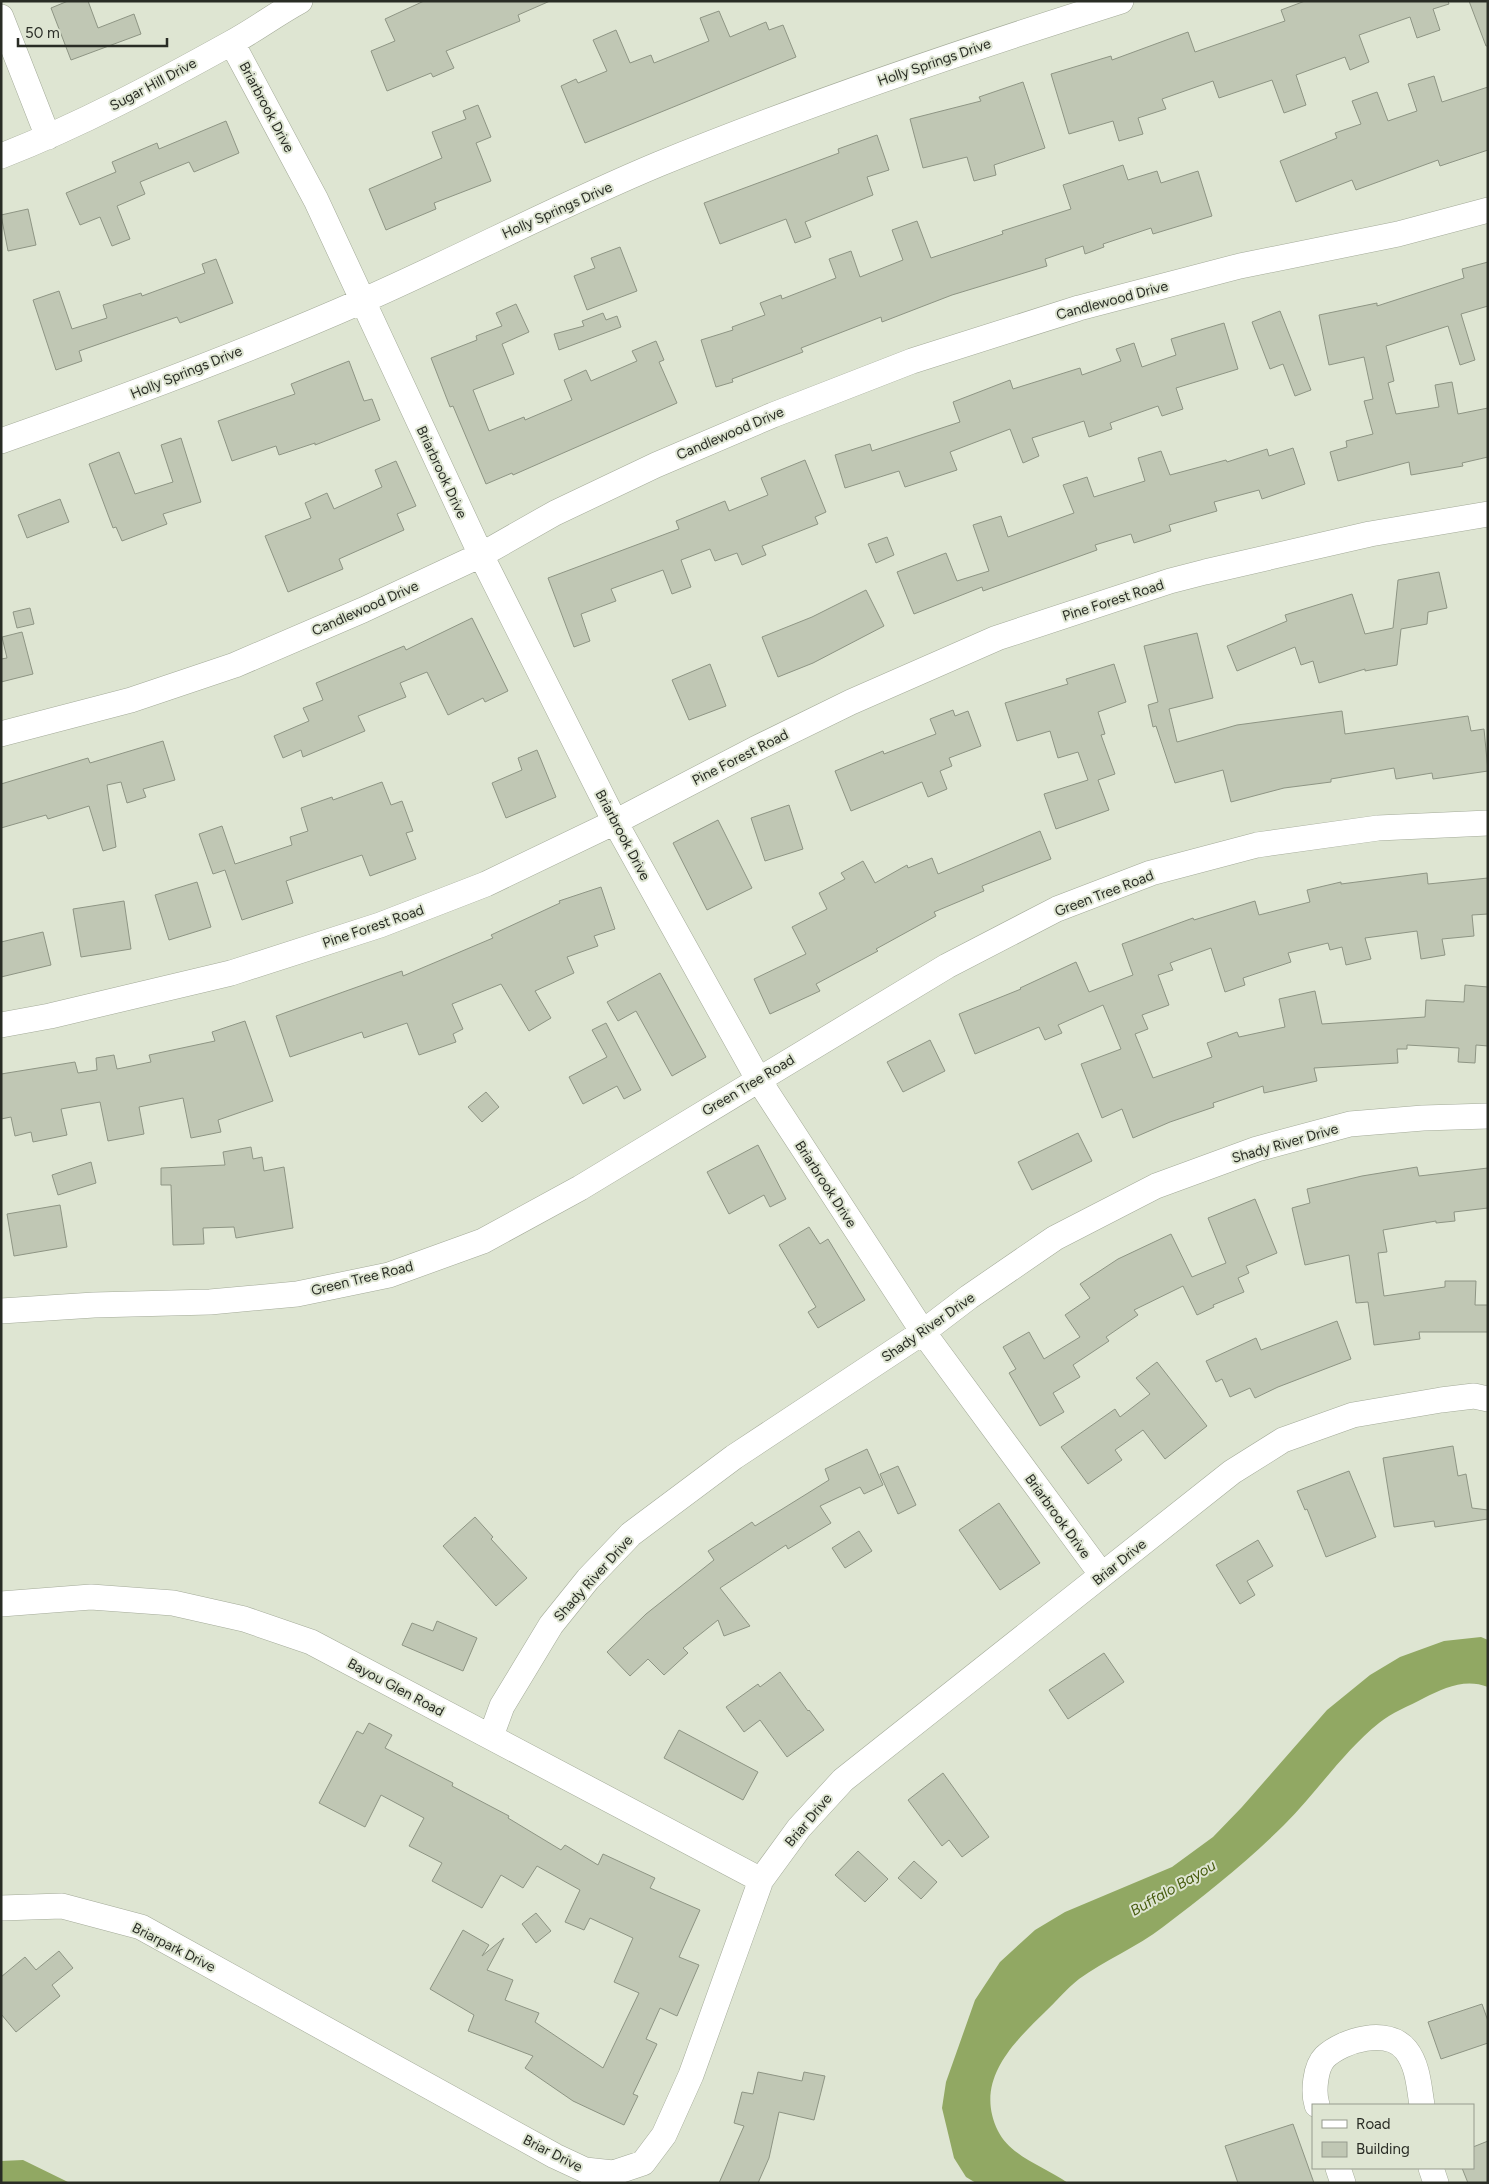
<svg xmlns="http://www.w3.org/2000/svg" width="1489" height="2184" font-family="Figtree,sans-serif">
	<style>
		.forest { fill: #91a863 }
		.building { fill: #c0c7b4; stroke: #8e9584 }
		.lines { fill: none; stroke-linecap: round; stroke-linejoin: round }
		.minor-casing { stroke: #a3aa98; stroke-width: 26 }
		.minor { stroke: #fff; stroke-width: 25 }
		.labels { text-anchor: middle; stroke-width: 4; stroke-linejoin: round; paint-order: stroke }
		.street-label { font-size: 14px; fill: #292c25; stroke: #dee5d2 }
		.water-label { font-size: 15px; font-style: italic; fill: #465b0d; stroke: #dee5d2 }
	</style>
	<rect width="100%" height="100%" fill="#dee5d2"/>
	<path class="forest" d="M1481,1637L1488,1640V1687C1465,1678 1444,1688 1424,1698C1409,1706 1391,1713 1379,1723C1343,1752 1317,1792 1284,1825C1247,1862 1205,1895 1163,1927C1137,1947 1105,1960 1079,1979C1066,1989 1056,2002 1045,2012C1011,2045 974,2082 998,2131C1011,2157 1045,2167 1068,2183H976L966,2177L954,2158L942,2108L946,2082L975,2000L1000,1962L1035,1930L1065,1912L1172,1867L1213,1837L1242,1807L1327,1710L1370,1675L1400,1657L1444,1641Z
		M23,2160L70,2183H1V2161Z"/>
	<path class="building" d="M68,1H88L98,28L134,14L141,34L71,60L51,8Z
		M424,1H550L518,15L520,21L446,51L454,68L433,77L431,73L387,91L371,51L395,41L385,19Z
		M1305,1H1448L1449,4L1433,9L1440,30L1417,38L1410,17L1359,35L1369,62L1350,70L1345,57L1296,75L1306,105L1284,113L1272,80L1219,98L1213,81L1162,99L1166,109L1138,118L1143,134L1119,141L1113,121L1069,134L1051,74L1111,56L1112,60L1188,32L1195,52L1285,21L1281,10Z
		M1469,1H1488V46H1486Z
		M719,11L730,37L766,22L769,30L783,25L796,57L585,143L561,86L576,79L578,83L607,71L593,40L616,30L630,63L651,55L654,63L709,41L700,18Z
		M1434,76L1442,102L1488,87V150L1440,166L1438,160L1356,190L1352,180L1296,202L1280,161L1337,138L1335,133L1361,124L1352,101L1377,92L1388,121L1417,111L1408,84Z
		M1023,82L1045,148L994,165L996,175L974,181L967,157L923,168L910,119L981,101L979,97Z
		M478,105L491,137L476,143L491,181L434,203L436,209L386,230L369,189L442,158L432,132L466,119L463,111Z
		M226,121L239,153L194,172L189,162L140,182L145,194L117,206L130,239L112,246L100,217L80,225L66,193L116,172L112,162L157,143L159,149Z
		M877,135L889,170L867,177L873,195L805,222L811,237L795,243L786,219L720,244L704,203L839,153L838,149Z
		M1123,165L1128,180L1157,171L1161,183L1198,171L1212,216L1153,234L1151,228L1103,244L1104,247L1085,254L1083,246L1045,259L1047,266L952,295L882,322L881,317L801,348L803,352L732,379L733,382L716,387L701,340L733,330L732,327L765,315L760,303L781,295L782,299L836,278L829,259L851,251L860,277L903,260L892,230L917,221L931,258L1003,234L1002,231L1071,209L1063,185Z
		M28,209L36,245L8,251L1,215Z
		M620,247L637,291L587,310L574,276L595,268L591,258Z
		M216,259L233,303L180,323L177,317L79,351L82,361L56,370L33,300L59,291L72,329L107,318L103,305L141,293L142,296L205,273L202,264Z
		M1488,262V306L1461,314L1475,360L1460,365L1448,326L1386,346L1394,381L1388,383L1396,414L1439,407L1435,385L1452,382L1458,414L1488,408V457L1462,463L1463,466L1411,475L1409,462L1338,481L1330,452L1347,447L1346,441L1373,434L1364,401L1373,399L1364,357L1329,365L1319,315L1377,303V306L1464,278L1462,269Z
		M516,304L529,332L502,344L514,374L473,390L489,431L524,417L525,420L572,400L564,380L586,370L591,381L637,361L632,351L656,341L664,360L659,362L677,403L513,475L512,473L486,484L453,406L450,407L431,358L477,340L476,336L502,326L496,313Z
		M1280,311L1311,390L1295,396L1283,364L1270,369L1252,322Z
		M603,313L606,320L617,316L621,327L559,350L554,334L584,326L582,321Z
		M1224,323L1238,369L1176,388L1183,409L1162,416L1158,406L1110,423L1112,429L1089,437L1084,421L1032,438L1039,456L1023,463L1010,429L950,452L957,470L905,487L899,471L845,488L835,455L870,444L872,451L960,422L953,402L1010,380L1013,389L1080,368L1082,375L1121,361L1116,349L1134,343L1142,367L1176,355L1171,339Z
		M349,361L364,401L372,399L380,420L315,445V443L279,455L276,446L232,461L218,421L295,394L291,384Z
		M181,438L201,502L163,514L167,524L122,541L116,527L113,528L89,464L119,452L135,494L173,482L161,445Z
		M1293,448L1305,484L1262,499L1259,490L1214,502L1217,511L1169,525L1171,531L1134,543L1131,534L1095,545L1097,550L983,591L982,587L914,614L897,572L946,553L957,581L989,571L973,525L1001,516L1008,537L1074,513L1063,485L1087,477L1094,497L1145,481L1138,458L1161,451L1170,475L1226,460L1227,462L1267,449L1269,456Z
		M805,460L826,512L815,517L818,524L762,546L766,555L742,565L737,553L715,561L710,549L681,560L691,587L672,594L663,570L611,589L616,601L581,614L590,641L574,647L548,578L679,529L676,521L725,501L729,511L768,495L761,478Z
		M396,461L416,506L397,514L404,530L339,559L343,569L288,592L265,536L311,518L305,503L327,493L334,509L382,487L375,470Z
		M60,499L69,522L27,538L18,515Z
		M887,537L894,555L876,563L868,544Z
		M1439,572L1447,608L1428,612L1427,624L1401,629L1397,665L1365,671V669L1319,683L1313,661L1301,665L1295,647L1237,671L1227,646L1287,621L1285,615L1352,594L1365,634L1393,628L1398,580Z
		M866,590L884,626L813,663L778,677L762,637L812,617Z
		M30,608L34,624L17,628L13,612Z
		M472,618L508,691L485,702L483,698L448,715L427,672L400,683L406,697L358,716L365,731L303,757L301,750L283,758L274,736L309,721L303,708L323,700L316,683L404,646L406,650Z
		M22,632L33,674L1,682V659L7,658L2,637Z
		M1197,633L1213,698L1169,709L1177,742L1237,725L1342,711L1345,734L1468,716L1471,731L1484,729L1488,771L1433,779L1432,773L1396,779L1394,768L1331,779V782L1284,788L1231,802L1223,770L1175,783L1156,726L1153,727L1148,705L1158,702L1144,646Z
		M710,664L726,706L689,720L672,680Z
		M1114,664L1126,702L1098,712L1105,734L1101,735L1115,774L1098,780L1109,810L1056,829L1044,794L1088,780L1078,752L1058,758L1050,731L1017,741L1005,703L1068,684L1066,679Z
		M953,710L955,716L968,711L981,746L949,758L952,766L940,771L947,789L928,797L922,782L851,811L835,771L883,751L884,754L936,734L930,719Z
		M163,741L175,780L143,789L146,797L127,803L121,782L107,785L116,847L103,851L89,806L48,819L46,815L1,828V784L88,758L90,763Z
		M537,750L556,797L506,818L492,783L522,770L518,758Z
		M382,782L391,805L402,801L413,831L406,833L416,859L370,876L362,855L286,881L293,903L242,920L225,870L213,874L199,834L222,826L235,864L292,845L290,837L308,831L301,808L332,797L333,800Z
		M789,805L803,849L765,861L751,818Z
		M718,820L752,888L707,910L673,843Z
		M1040,831L1051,859L982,886L984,891L934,912L936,916L876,949L878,951L816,984L820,991L770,1014L754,979L806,954L792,927L827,909L819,893L845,879L841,873L863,861L875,883L907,865L908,868L932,858L938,874Z
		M1427,873L1428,884L1488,878V914L1472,915L1474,936L1442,939L1445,955L1421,959L1417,931L1365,938L1371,959L1346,965L1342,947L1330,950L1328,943L1288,953L1291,962L1243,978L1245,985L1225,992L1211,948L1170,963L1173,970L1158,975L1169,1005L1142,1015L1148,1029L1135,1034L1153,1078L1212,1057L1207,1043L1237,1032L1239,1037L1285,1027L1279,999L1315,991L1322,1024L1425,1017L1426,1000L1464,1002L1465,985L1488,987V1046L1476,1045L1475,1063L1458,1062L1459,1048L1407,1045V1049H1397L1398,1063L1314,1068L1317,1081L1264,1093L1263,1086L1213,1103L1214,1107L1170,1122L1133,1138L1122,1109L1102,1118L1081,1064L1121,1049L1103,1005L1058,1025L1062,1033L1045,1040L1039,1027L975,1054L959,1014L1021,989L1020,988L1076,962L1089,992L1133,975L1122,944L1193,918L1194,920L1255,901L1259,915L1310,902L1307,890L1341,882V884Z
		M197,882L211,927L169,940L155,895Z
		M601,887L615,929L594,936L598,946L567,957L574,973L535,991L551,1018L529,1031L501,984L452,1004L463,1029L453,1034L456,1042L419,1055L407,1023L364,1038L362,1032L290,1057L276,1016L402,971L403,976L493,938L491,935L560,903L559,901Z
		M124,901L131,949L81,957L73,909Z
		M43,932L51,965L1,977V942Z
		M660,973L706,1057L672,1076L636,1011L618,1021L607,1002Z
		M245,1021L273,1101L218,1120L221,1132L191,1138L183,1098L139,1107L144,1134L108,1141L100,1102L61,1109L67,1135L33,1142L31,1132L15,1136L11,1117L1,1119V1074L75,1062L78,1073L97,1070L96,1058L114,1055L117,1069L151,1062L149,1055L215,1041L212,1032Z
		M606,1023L641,1090L624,1099L617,1086L583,1104L569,1077L607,1057L592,1030Z
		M930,1040L945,1071L903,1092L887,1062Z
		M486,1092L499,1107L482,1122L468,1107Z
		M1078,1133L1092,1161L1032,1190L1018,1162Z
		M758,1145L786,1199L770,1207L764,1195L729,1214L707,1172Z
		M251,1147L253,1159L262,1157L264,1171L284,1167L293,1228L236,1238L234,1227L203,1228L204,1244L173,1245L171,1185H161V1168L225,1165L223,1152Z
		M91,1162L96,1183L58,1195L52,1175Z
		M1417,1167L1419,1176L1488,1168V1208L1454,1212L1455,1221L1436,1223V1221L1383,1230L1387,1252L1378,1253L1384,1296L1445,1287V1281H1476L1475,1305H1488V1332H1419L1420,1339L1374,1345L1368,1302L1356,1303L1349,1255L1305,1265L1292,1208L1310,1203L1307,1189L1362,1176Z
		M1255,1199L1277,1253L1246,1266L1249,1273L1238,1278L1244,1292L1213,1305L1214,1307L1197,1315L1183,1286L1134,1310L1138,1315L1106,1337L1109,1341L1073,1365L1080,1377L1053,1393L1064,1412L1040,1426L1009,1373L1016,1369L1003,1347L1029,1332L1044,1359L1080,1337L1065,1315L1090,1298L1080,1284L1118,1259L1171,1234L1192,1277L1226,1263L1208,1218Z
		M60,1205L67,1247L14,1256L7,1214Z
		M809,1227L820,1244L828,1239L865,1300L818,1328L808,1312L816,1307L779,1245Z
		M1337,1321L1351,1359L1278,1387L1255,1398L1250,1388L1230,1397L1222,1379L1216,1382L1206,1361L1256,1338L1261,1350Z
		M1157,1362L1207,1426L1165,1459L1143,1430L1115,1450L1122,1460L1088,1484L1061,1447L1115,1409L1120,1417L1150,1394L1136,1378Z
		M1453,1446L1458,1476L1466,1474L1472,1508L1488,1510V1519L1435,1527L1434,1521L1394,1527L1383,1458Z
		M867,1449L883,1485L864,1494L860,1487L820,1506L831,1523L788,1549L786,1545L720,1588L750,1626L724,1636L718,1620L683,1648L688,1653L664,1675L648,1659L630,1676L607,1652L646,1614L714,1560L708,1551L752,1522L755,1526L829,1480L825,1469Z
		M898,1466L916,1505L898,1514L880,1474Z
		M1349,1471L1376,1537L1326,1557L1307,1509L1305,1510L1297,1491Z
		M999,1503L1040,1563L1000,1590L959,1530Z
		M475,1517L493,1537L491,1539L527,1578L496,1606L443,1546Z
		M859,1531L872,1551L845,1568L832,1548Z
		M1258,1540L1273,1566L1247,1581L1255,1595L1240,1604L1216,1565Z
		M437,1621L477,1638L463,1671L402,1645L412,1623L433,1631Z
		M1104,1653L1124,1682L1068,1719L1049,1690Z
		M780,1672L808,1711L809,1710L824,1730L787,1757L760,1720L744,1732L726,1707L758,1684L760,1687Z
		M369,1723L392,1735L385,1748L453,1783L452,1786L509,1816L508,1818L561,1850L565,1845L598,1865L603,1854L655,1878L650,1888L700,1910L679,1957L699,1965L677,2016L660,2008L646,2039L657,2044L633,2094L638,2096L624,2125L573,2101L525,2068L533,2056L468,2031L474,2015L430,1989L463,1930L489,1945L482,1956L504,1938L487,1970L513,1980L505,2000L539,2013L535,2022L603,2068L639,1993L614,1982L633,1938L590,1918L584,1930L565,1922L580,1890L537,1866L523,1888L501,1875L482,1908L432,1881L442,1863L409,1846L424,1818L381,1795L365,1827L319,1803L357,1731L363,1734Z
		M679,1730L758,1772L743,1800L664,1758Z
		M943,1773L989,1837L962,1857L949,1840L942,1846L908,1800Z
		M858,1851L888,1879L865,1902L835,1875Z
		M914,1861L937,1882L921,1899L898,1878Z
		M536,1913L551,1931L536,1943L522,1924Z
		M59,1951L73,1968L52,1985L60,1996L16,2032L1,2014V1977L25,1957L36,1970Z
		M1482,2004L1488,2021V2043L1441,2059L1428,2022Z
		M758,2072L802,2081L804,2072L825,2076L814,2120L779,2112L769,2158L758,2183H719L744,2126L734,2123L742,2092L753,2094Z
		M1293,2124L1314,2183H1238L1225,2146Z
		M1488,2141V2183H1468L1462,2168H1473V2147Z"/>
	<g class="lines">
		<defs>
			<path id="minor" d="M1,17L48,137
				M232,43L316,200L481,555L615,822L758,1079L923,1332L1102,1575
				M1,156C81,125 157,84 231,43C255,30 276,14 300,1
				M1,441C123,398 244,353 362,301C462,257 558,206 659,164C811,102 965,50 1121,1
				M1,734L131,700L235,665L363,610L481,555L555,513L656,465L773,415L912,361L1079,308L1240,266L1398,234L1488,210
				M1,1025L50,1016L231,973L380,925L486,884L615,822L755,749L851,702L997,638L1170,581L1205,572L1370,534L1488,514
				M1,1311L94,1305L210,1302L297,1294L389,1275L483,1241L580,1188L947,966L1057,909L1151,873L1257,845L1378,828L1488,823
				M1,1604L91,1597L173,1603L244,1619L311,1642L761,1880
				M491,1736L502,1706L551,1625L588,1579L631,1534L734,1457L923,1332L969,1297L1055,1238L1156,1186L1257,1149L1350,1124L1423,1118L1488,1116
				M1,1908L62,1906L141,1927L555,2156L585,2170L613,2173L643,2163L664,2135L691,2075L761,1880L799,1828L843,1780L1232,1472L1283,1440L1353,1415L1441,1400L1474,1396L1488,1399
				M1317,2105C1313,2092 1315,2067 1325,2057C1343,2040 1388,2027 1406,2050C1418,2065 1419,2087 1422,2105
				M1338,2168L1343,2183
				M1431,2168L1436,2183"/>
		</defs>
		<use href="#minor" class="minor-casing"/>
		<use href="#minor" class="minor"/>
	</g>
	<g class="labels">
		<g class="street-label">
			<text transform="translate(934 62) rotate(-19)" y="5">Holly Springs Drive</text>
			<text transform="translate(153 84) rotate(-28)" y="5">Sugar Hill Drive</text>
			<text transform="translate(267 107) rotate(62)" y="5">Briarbrook Drive</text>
			<text transform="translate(557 210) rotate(-24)" y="5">Holly Springs Drive</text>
			<text transform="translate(1112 300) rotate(-15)" y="5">Candlewood Drive</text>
			<text transform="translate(186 372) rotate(-22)" y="5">Holly Springs Drive</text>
			<text transform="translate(730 433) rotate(-23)" y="5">Candlewood Drive</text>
			<text transform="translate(442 472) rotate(65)" y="5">Briarbrook Drive</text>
			<text transform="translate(1113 600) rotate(-18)" y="5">Pine Forest Road</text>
			<text transform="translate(365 608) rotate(-24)" y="5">Candlewood Drive</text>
			<text transform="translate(740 757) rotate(-27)" y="5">Pine Forest Road</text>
			<text transform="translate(623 835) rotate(62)" y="5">Briarbrook Drive</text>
			<text transform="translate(1104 893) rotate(-21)" y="5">Green Tree Road</text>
			<text transform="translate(373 926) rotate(-19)" y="5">Pine Forest Road</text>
			<text transform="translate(748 1085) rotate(-31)" y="5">Green Tree Road</text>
			<text transform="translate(1285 1143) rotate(-16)" y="5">Shady River Drive</text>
			<text transform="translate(826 1184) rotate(57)" y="5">Briarbrook Drive</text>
			<text transform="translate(362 1278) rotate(-14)" y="5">Green Tree Road</text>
			<text transform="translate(928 1327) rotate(-35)" y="5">Shady River Drive</text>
			<text transform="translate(1058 1516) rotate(54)" y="5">Briarbrook Drive</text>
			<text transform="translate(1119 1562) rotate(-39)" y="5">Briar Drive</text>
			<text transform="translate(593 1578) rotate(-48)" y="5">Shady River Drive</text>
			<text transform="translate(396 1687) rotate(28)" y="5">Bayou Glen Road</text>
			<text transform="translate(808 1820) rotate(-50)" y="5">Briar Drive</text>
			<text transform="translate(174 1947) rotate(27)" y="5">Briarpark Drive</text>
			<text transform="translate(553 2153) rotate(27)" y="5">Briar Drive</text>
		</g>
		<g class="water-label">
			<text transform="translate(1173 1888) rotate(-30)" y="5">Buffalo Bayou</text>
		</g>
	</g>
	<rect width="1489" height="2184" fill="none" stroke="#292c25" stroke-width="5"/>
	<rect x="1312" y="2104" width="162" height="65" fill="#dee5d2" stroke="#969b8d"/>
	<rect x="1322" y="2120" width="25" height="8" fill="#ffffff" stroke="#969b8d"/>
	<text x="1356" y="2129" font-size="15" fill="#292c25">Road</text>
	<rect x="1322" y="2142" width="25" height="15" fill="#c0c7b4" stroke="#969b8d"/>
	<text x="1356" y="2154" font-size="15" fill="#292c25">Building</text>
	<path d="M18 38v8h149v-8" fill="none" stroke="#292c25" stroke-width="2.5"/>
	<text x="25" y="38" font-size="15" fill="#292c25" stroke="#dee5d2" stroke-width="4" paint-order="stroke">50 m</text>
</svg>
